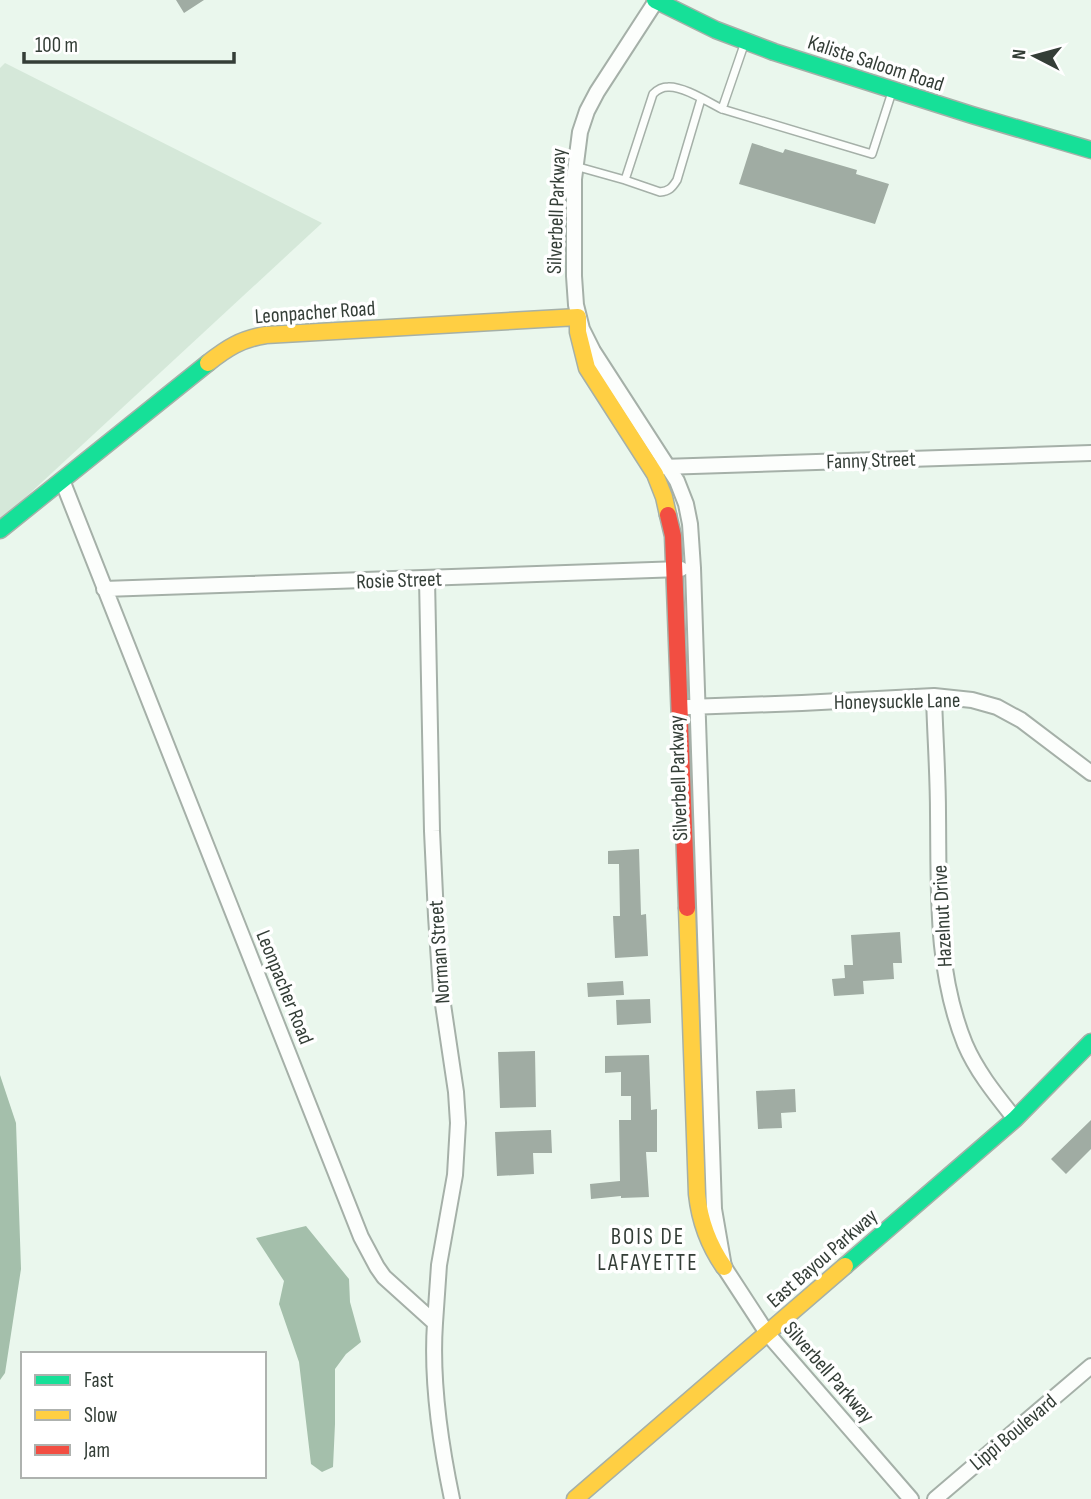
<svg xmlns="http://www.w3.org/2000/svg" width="1091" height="1499" font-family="'Sofia Sans Condensed',sans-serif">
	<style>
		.green { fill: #d5e8d9 }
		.water { fill: #a4bfab }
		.building { fill: #a0aca3 }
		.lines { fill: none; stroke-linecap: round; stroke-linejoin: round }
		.lane-casing { stroke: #a5b0a8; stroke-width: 10 }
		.street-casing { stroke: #a5b0a8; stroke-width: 18 }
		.fast-casing { stroke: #a5b0a8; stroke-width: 19 }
		.slow-casing { stroke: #a5b0a8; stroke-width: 19 }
		.jam-casing { stroke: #a5b0a8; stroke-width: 19 }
		.lane { stroke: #fcfefc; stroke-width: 7 }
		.street { stroke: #fcfefc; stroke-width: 14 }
		.fast { stroke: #16e098; stroke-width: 16 }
		.slow { stroke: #ffcf43; stroke-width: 16 }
		.jam { stroke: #f24e42; stroke-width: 16 }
		.labels { text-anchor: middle; stroke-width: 7; stroke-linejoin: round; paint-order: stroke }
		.street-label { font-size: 21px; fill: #343e37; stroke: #fff }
		.neighbourhood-label { font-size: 23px; letter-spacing: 2px; fill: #343e37; stroke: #fff }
	</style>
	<rect width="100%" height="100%" fill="#eaf7ed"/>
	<path class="green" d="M5,63L322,223L0,521V68Z"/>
	<path class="water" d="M0,1075L16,1123L21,1269L5,1373L0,1380Z
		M306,1226L349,1279L350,1302L361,1342L346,1354L335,1369V1424L333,1467L322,1472L311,1464L299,1362L279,1304L284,1281L256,1238Z"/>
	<path class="building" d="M176,0H204L184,13Z
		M752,143L783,153L785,149L857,170L856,174L889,184L875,224L739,184Z
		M639,849L641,915L646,914L648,956L615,958L613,916H620L619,864H608V851Z
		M900,932L902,963H893L894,979L863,981L864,994L834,996L832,979L845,978L844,965H853L851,935Z
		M623,981L624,995L588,997L587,983Z
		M650,999L651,1023L617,1025L616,1000Z
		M535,1051L536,1107L500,1108L498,1052Z
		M649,1055L651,1110L657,1109V1152H646L649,1197L621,1198V1196L591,1199L590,1184L620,1181L619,1120H631V1096H621V1072L605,1073V1056Z
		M795,1089L796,1112L781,1113L782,1128L758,1129L756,1091Z
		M1091,1120V1149L1066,1174L1051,1159Z
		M551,1130L552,1153H533L534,1174L497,1176L495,1132Z"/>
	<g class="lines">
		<defs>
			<path id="lane" d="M745,42L722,109L872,154L892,92
				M575,166L625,180L653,94C657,90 661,87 668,87C683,86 708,102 722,109
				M625,180L660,192C669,191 672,188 677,180L701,99"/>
			<path id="street" d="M656,1L597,92L587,111L580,132L574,179V276L576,305L582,329L593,351L677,481L686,504L690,524L693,568L714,1209L724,1267L767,1333L911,1499
				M662,467L1091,453
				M62,480L361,1237L377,1267L384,1277L435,1323C431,1381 440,1442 452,1499
				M427,579L432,831L436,916L441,991L456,1092L458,1123L455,1175L439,1265L435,1323
				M104,589L681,569
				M934,696C935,735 938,774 938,813C939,891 935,970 965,1044C977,1072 996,1095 1015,1119
				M688,707L802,703L934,696L972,700L997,707L1021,720L1091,773
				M935,1499L1091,1366"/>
			<path id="fast" d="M655,0L716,30L774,52L972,115L1091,150
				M0,530L208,363
				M845,1266L1015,1119L1091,1042"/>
			<path id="slow" d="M208,363C227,348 241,339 266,335L578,317V332L587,368L655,474L664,497L668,515
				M687,908L697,1194C700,1222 708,1244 724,1267
				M575,1499L845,1266"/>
			<path id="jam" d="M668,515L673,536L687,908"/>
		</defs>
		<use href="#lane" class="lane-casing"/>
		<use href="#street" class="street-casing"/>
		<use href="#fast" class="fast-casing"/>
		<use href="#slow" class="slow-casing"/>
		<use href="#jam" class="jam-casing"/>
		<use href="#lane" class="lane"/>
		<use href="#street" class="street"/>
		<use href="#fast" class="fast"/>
		<use href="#slow" class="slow"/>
		<use href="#jam" class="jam"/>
	</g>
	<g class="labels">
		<g class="street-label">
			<text transform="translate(876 63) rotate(18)" y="7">Kaliste Saloom Road</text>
			<text transform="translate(556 211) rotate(-88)" y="7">Silverbell Parkway</text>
			<text transform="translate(315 312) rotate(-4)" y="7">Leonpacher Road</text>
			<text transform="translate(871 460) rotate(-2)" y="7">Fanny Street</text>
			<text transform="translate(399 580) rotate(-2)" y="7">Rosie Street</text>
			<text transform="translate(897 701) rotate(-1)" y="7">Honeysuckle Lane</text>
			<text transform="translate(678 778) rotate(-92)" y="7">Silverbell Parkway</text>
			<text transform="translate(942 916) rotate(-93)" y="7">Hazelnut Drive</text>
			<text transform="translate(439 952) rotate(-94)" y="7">Norman Street</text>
			<text transform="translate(285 987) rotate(68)" y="7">Leonpacher Road</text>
			<text transform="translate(822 1258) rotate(-41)" y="7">East Bayou Parkway</text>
			<text transform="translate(829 1372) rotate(49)" y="7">Silverbell Parkway</text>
			<text transform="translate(1013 1432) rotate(-40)" y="7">Lippi Boulevard</text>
		</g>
		<g class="neighbourhood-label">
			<text x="648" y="1244">BOIS DE<tspan x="648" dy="26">LAFAYETTE</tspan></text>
		</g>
	</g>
	<rect x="21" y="1352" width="245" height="126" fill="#ffffff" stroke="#aeb2af" stroke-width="2"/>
	<rect x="35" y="1375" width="35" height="10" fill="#16e098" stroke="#aeb2af" stroke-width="2"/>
	<text x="84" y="1387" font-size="21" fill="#343e37">Fast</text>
	<rect x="35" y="1410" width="35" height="10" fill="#ffcf43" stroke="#aeb2af" stroke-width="2"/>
	<text x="84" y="1422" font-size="21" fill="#343e37">Slow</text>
	<rect x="35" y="1445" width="35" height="10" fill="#f24e42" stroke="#aeb2af" stroke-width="2"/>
	<text x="84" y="1457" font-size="21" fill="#343e37">Jam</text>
	<g transform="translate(1035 56) rotate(276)" stroke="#ffffff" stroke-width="5" paint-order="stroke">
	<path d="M0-5L12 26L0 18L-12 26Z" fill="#343e37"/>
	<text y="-10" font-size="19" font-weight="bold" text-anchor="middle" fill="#343e37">N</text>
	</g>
	<path d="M24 52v10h210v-10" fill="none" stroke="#343e37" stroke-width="3.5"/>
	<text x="35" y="52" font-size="21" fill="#343e37" stroke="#ffffff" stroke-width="5" paint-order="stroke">100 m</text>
</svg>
